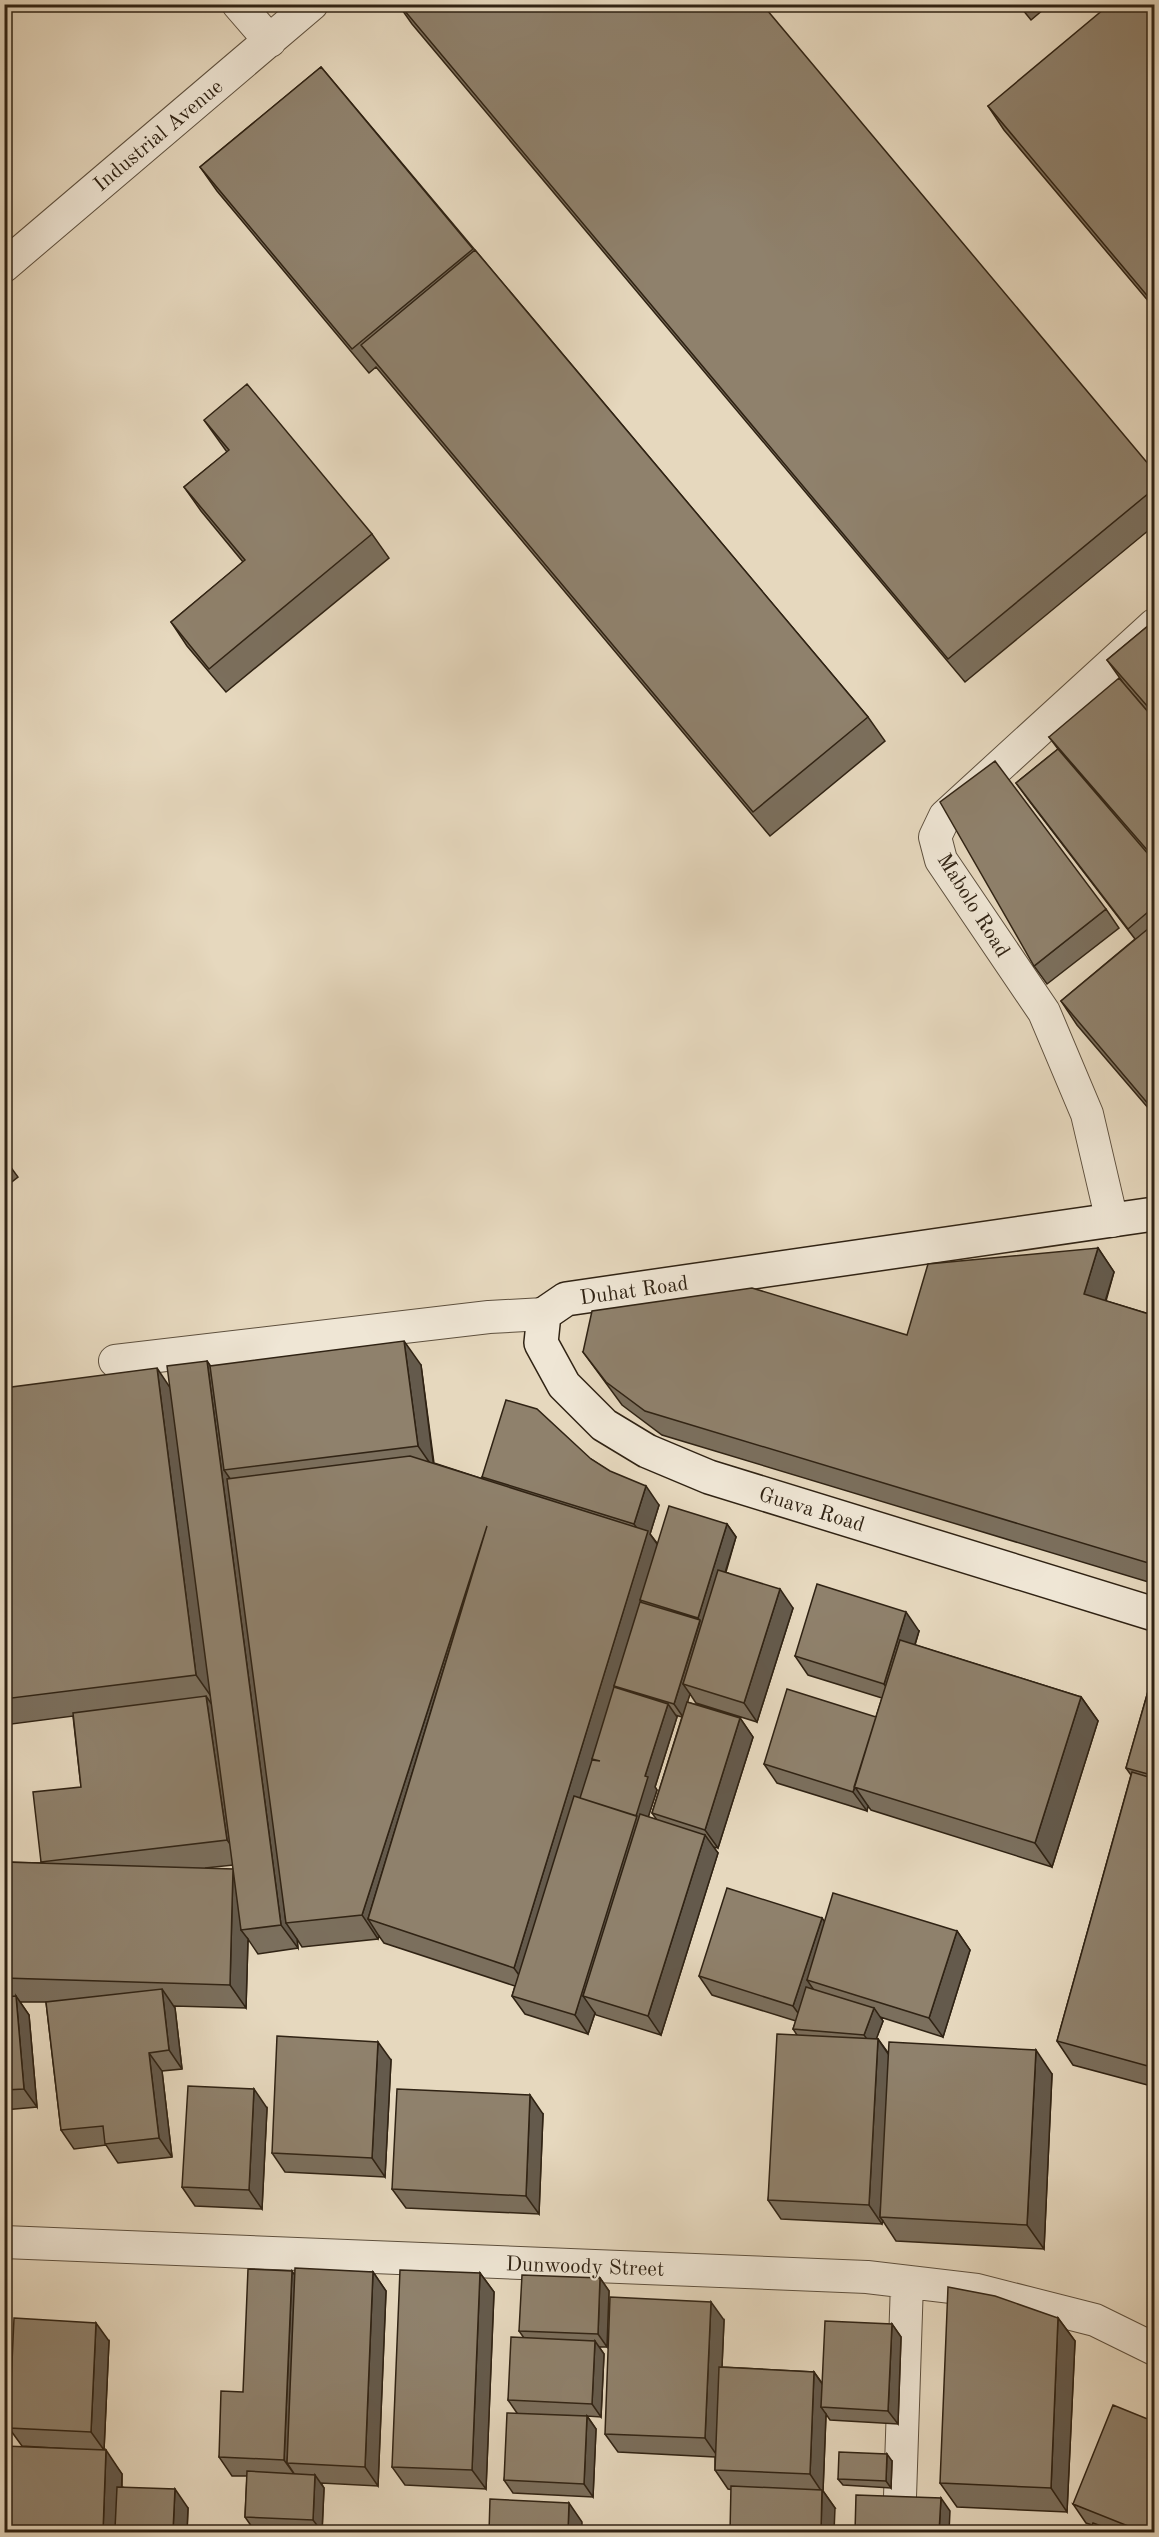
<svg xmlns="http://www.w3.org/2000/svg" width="1159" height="2537" font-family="'Old Standard TT',serif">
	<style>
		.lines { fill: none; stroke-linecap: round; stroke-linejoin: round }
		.street-casing { stroke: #5e503e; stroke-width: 34 }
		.secondary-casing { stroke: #302314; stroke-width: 36 }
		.street { stroke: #efe6d5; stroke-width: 32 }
		.secondary { stroke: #efe6d5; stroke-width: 33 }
		.wall { fill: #7b6f5d; stroke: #302314; stroke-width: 1.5; fill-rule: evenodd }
		.shaded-wall { fill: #645a4c; stroke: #302314; stroke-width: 1.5 }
		.building { fill: #8f816c; stroke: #302314; stroke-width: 1.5 }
		.labels { text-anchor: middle; stroke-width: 4.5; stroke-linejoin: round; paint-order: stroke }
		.street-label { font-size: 21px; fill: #302314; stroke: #efe6d5 }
	</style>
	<rect width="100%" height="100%" fill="#e6d8be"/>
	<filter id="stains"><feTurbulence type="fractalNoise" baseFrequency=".00333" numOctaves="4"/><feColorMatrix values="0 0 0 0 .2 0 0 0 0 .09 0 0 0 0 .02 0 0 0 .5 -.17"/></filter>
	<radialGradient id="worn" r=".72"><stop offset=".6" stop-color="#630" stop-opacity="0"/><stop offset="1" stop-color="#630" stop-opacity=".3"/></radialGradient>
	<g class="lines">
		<defs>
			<path id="street" d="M238,4L270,41
				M4,266L312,4
				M1112,1221L1087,1114L1044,1012L941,860L935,837L945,816L1154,625
				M115,1361L489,1317L544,1314
				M4,2242L867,2277L977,2290L1095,2320L1154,2349
				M900,2497L907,2282"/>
			<path id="secondary" d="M1154,1214L566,1299L544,1314L541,1343L564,1385L604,1425L647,1451L709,1477L1154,1614"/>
		</defs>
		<use href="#street" class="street-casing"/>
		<use href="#secondary" class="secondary-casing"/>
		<use href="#street" class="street"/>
		<use href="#secondary" class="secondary"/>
	</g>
	<path class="wall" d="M398,4L1155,472V525L965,682L412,24Z
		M1018,4H1050L1031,20Z
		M1155,11V309L1004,130L988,106Z
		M321,67L868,717L885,741L770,836L376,367L369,373L217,191L200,167Z
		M204,420L372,534L389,558L226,692L187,646L171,622L243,562L201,511L184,487L227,452Z
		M1155,620V720L1124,684L1107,660Z
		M1155,720V1116L1077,1025L1061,1001L1135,939L1030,802L1016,783L1058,749L1049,737Z
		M1106,909L1119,928L1047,984L1034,966Z
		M4,1158L18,1177L4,1188Z
		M1098,1248L1114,1272L1106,1301L1149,1314L1155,1297V1584L662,1435L622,1405L583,1352L907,1335Z
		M207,1361L210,1366L421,1365L434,1463L483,1479L482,1477L591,1459L659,1505L650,1534L657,1543L727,1524L736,1537L726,1572L793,1608L757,1722L696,1703L690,1694L687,1702L740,1718L753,1737L718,1848L713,1847L718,1853L661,2035L596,2015L595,2013L588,2034L525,2014L512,1996L515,1986L384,1943L379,1936L378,1939L302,1947L297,1939L298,1948L258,1954L248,1939L246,2008L174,2006L175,2008L182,2069L162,2071L172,2157L118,2163L106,2145L74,2149L61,2130L46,2002H20L29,2015L37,2107L4,2110V1862L42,1863L41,1862L81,1787L73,1716L4,1725V1388H170ZM675,1715L682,1717L652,1813L657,1820L648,1817L657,1790L655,1787L677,1717ZM233,1865L234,1870L205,1868Z
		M919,1631L915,1645L1081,1697L1098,1721L1052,1867L871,1810L868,1806L867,1811L777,1783L764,1764L876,1717L882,1698L808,1675L795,1656Z
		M1155,1667V2087L1073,2065L1057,2041L1131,1775L1126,1768Z
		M822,1918L824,1922L957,1931L970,1950L943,2037L880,2017L883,2021L876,2039H878L889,2054L1052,2074L1044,2249L896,2241L883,2221L882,2224L781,2219L768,2200L797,2035L793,2029L796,2021L712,1995L699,1976Z
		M391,2060L385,2177L285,2172L272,2153Z
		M267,2108L262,2209L195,2206L182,2187Z
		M543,2114L539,2214L406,2208L392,2189Z
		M373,2272L386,2291L378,2486L321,2483L324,2488L322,2532L254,2530L245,2517L247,2476H232L219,2457L243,2392L295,2276Z
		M480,2273L494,2292L486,2489L405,2485L392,2467Z
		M600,2278L609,2291L607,2347H599L604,2354L601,2417L587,2416L596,2429L593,2497L513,2493L504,2480L517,2413L508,2400L524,2338L519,2331Z
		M1058,2318L1075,2341L1067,2512L957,2507L940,2483Z
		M724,2320L722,2367L814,2372L822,2383L892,2324L901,2337L898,2424L830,2420L826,2414L823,2491L835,2508L728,2489L715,2470V2457L618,2452L605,2434Z
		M109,2341L104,2450L122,2474V2487L188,2508L187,2532H4L69,2449L22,2446L9,2428Z
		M892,2461L891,2488L843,2485L838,2479Z
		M1073,2504L1155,2532H1089L1092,2525L1086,2523Z"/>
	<path class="shaded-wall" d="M1098,1248L1114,1272L1100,1318L1084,1294Z
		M404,1341L421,1365L434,1469L418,1446Z
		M207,1361L224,1385V1470L238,1490L286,1923L297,1939L298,1948L281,1925Z
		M157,1368L173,1392L213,1699L196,1675Z
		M646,1486L659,1505L650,1534L665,1555L640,1600L647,1611L614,1686L621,1697L592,1759L599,1769L531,1992L514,1968L645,1540L634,1524Z
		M727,1524L736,1537L707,1631L683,1684L690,1694L683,1717L674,1704L700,1621L698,1618Z
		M487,1526L368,1919L379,1936L378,1939L362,1915Z
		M780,1589L793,1608L757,1722L744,1703Z
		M906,1612L919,1631L897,1702L884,1684Z
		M206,1696L222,1719L244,1863L227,1840Z
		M1081,1697L1098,1721L1052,1867L1035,1843Z
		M668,1704L677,1717L655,1787L657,1790L645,1827L583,1996L595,2013L588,2034L575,2015L645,1776Z
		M740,1718L753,1737L718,1848L705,1830Z
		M855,1787L868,1806L867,1811L853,1792Z
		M705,1835L718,1853L661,2035L648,2016Z
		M233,1869L249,1893L241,1930L248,1939L246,2008L230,1985Z
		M822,1918L835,1936L807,1980L816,1993L806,2024L793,2006Z
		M957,1931L970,1950L943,2037L929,2018Z
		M162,1989L175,2008L182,2069L169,2050Z
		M16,1996L29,2015L37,2107L24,2089Z
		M874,2008L883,2021L873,2048L864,2035Z
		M878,2039L891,2058L880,2217L883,2221L882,2224L869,2205Z
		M378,2042L391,2060L385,2177L372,2158Z
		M1036,2050L1052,2074L1044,2249L1027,2225Z
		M149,2053L162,2071L172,2157L159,2138Z
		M254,2089L267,2108L262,2209L249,2190Z
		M530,2095L543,2114L539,2214L526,2196Z
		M292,2271L305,2290L287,2463L297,2478L284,2460Z
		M373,2272L386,2291L378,2486L365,2467Z
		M480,2273L494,2292L486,2489L472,2470Z
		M600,2278L609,2291L607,2347L598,2334Z
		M711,2302L724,2320L718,2457L705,2438Z
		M1058,2318L1075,2341L1067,2512L1051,2488Z
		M96,2323L109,2341L104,2450L91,2432Z
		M892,2324L901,2337L898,2424L888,2411Z
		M595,2341L604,2354L601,2417L592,2404Z
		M814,2372L827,2391L821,2407L826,2414L823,2491L835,2508L834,2532H821L822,2492L810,2474Z
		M587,2416L596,2429L593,2497L584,2484Z
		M106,2450L122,2474L120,2532H103Z
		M887,2454L892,2461L891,2488L886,2481Z
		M315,2475L324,2488L322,2532L313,2520Z
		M175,2489L188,2508L187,2532L173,2531Z
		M941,2498L950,2511L949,2532H939Z
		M569,2503L582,2522V2532H568Z"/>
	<path class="building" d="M399,4H762L1155,472V488L948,659Z
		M1110,4H1149L1155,11V305L988,106Z
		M321,67L473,249L352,349L200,167Z
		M475,250L868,717L753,812L361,345Z
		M247,384L372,534L209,669L171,622L245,560L184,487L229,450L204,420Z
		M1155,620V715L1107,660Z
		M1119,678L1155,720V859L1049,737Z
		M1058,749L1155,862V906L1128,929L1016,783Z
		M995,761L1106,909L1034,966L940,802Z
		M1155,923V1112L1061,1001Z
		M1098,1248L1084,1294L1149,1314L1155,1297V1565L645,1411L606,1382L583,1352L592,1311L752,1288L907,1335L928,1264Z
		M404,1341L418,1446L224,1470L210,1366Z
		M207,1361L281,1925L241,1930L167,1366Z
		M157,1368L196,1675L4,1699V1388Z
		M506,1400L537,1409L591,1459L610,1471L646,1486L634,1524L482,1477Z
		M410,1456L648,1531L514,1968L368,1919L487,1526L362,1915L286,1923L227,1479Z
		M669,1506L727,1524L698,1618L640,1600Z
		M718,1570L780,1589L744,1703L683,1684Z
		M817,1584L906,1612L884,1684L795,1656Z
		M640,1602L700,1620L674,1704L614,1686Z
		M900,1640L1081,1697L1035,1843L854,1787Z
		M1155,1667V1776L1126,1768Z
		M614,1687L668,1704L645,1776L648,1777L636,1816L580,1798L592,1760L600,1761L592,1759Z
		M787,1689L876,1717L853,1792L764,1764Z
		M206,1696L227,1840L41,1862L33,1792L81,1787L73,1713Z
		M687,1702L740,1718L705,1830L652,1813Z
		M1132,1772L1155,1779V2068L1057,2041Z
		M574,1796L637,1816L575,2015L512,1996Z
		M640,1814L705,1835L648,2016L583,1996Z
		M4,1862L233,1869L230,1985L4,1978Z
		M727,1888L822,1918L793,2006L699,1976Z
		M833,1893L957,1931L929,2018L807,1980Z
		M806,1987L874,2008L864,2035L793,2029Z
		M162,1989L169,2050L149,2053L159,2138L105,2144L103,2126L61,2130L46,2002Z
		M16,1996L24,2089L4,2090V1997Z
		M777,2034L878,2039L869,2205L768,2200Z
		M277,2036L378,2042L372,2158L272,2153Z
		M889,2042L1036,2050L1027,2225L880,2217Z
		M188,2086L254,2089L249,2190L182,2187Z
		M397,2089L530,2095L526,2196L392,2189Z
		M295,2268L373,2272L365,2467L287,2463Z
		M248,2269L292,2271L284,2460L219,2457L221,2391L243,2392Z
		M400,2270L480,2273L472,2470L392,2467Z
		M522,2275L600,2278L598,2334L519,2331Z
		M948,2287L995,2296L1058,2318L1051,2488L940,2483Z
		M610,2297L711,2302L705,2438L605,2434Z
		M14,2318L96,2323L91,2432L9,2428Z
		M825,2321L892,2324L888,2411L821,2407Z
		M511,2337L595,2341L592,2404L508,2400Z
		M719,2367L814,2372L810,2474L715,2470Z
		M1113,2405L1155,2422V2532H1143L1073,2504Z
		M507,2413L587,2416L584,2484L504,2480Z
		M4,2446L106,2450L103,2532H4Z
		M839,2452L887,2454L886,2481L838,2479Z
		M247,2471L315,2475L313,2520L245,2517Z
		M731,2486L822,2490L821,2532H730Z
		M117,2487L175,2489L173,2531L210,2532H108L109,2528L115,2529Z
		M856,2495L941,2498L939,2532H855Z
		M490,2499L569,2503L568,2532H489Z
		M1093,2523L1117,2532H1089Z
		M242,2529L314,2532H242Z"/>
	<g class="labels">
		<g class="street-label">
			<text transform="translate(158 135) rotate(-40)" y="7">Industrial Avenue</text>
			<text transform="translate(974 905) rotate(58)" y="7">Mabolo Road</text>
			<text transform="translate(634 1290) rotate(-8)" y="7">Duhat Road</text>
			<text transform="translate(812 1509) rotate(17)" y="7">Guava Road</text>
			<text transform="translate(585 2266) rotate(2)" y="7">Dunwoody Street</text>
		</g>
	</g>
	<rect width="1159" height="2537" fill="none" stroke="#e6d8be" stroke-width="24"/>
	<rect x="6" y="6" width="1147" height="2525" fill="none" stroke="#302314" stroke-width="3"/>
	<rect x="12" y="12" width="1135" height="2513" fill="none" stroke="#302314" stroke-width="1.5"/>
	<rect width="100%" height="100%" filter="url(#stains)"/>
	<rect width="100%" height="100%" fill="url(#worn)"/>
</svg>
